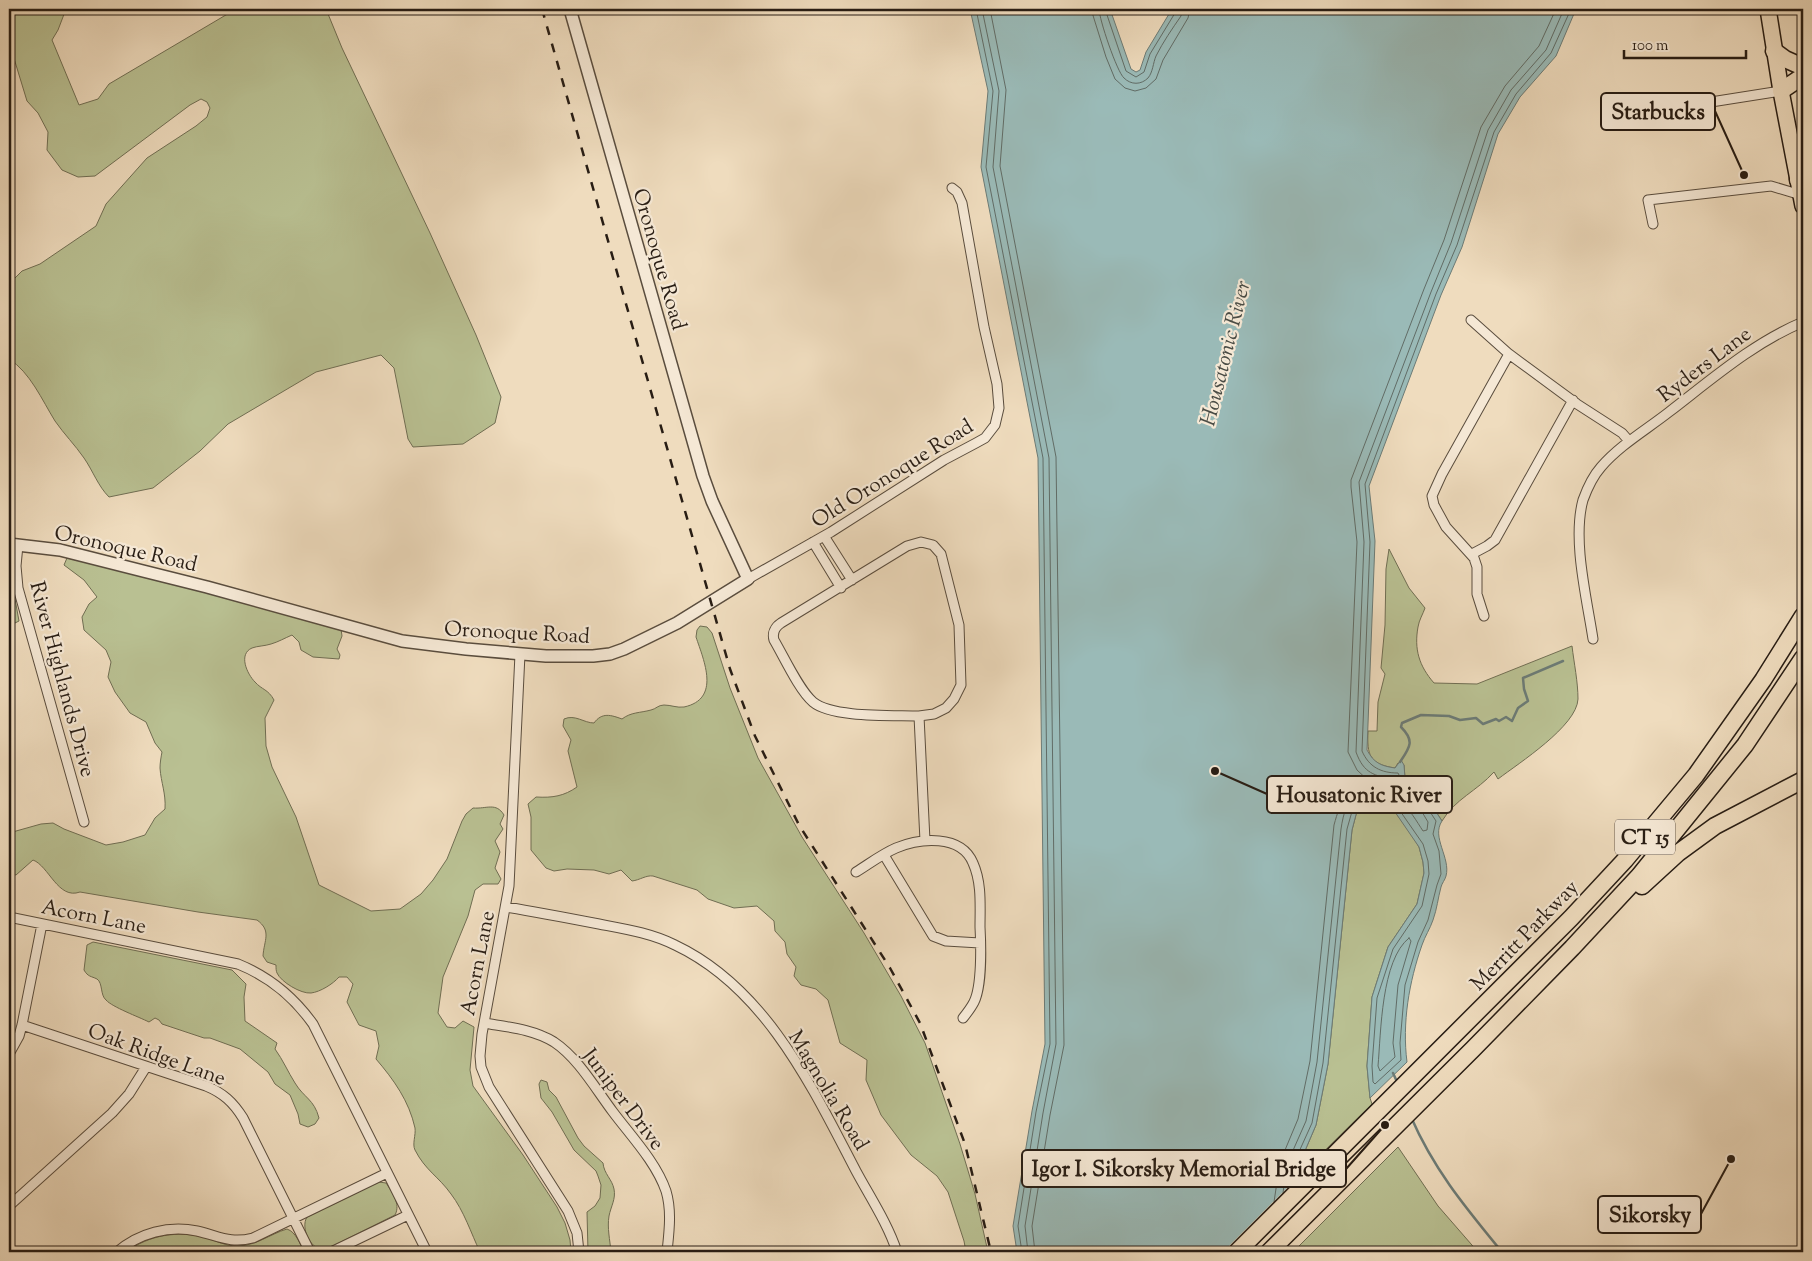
<svg xmlns="http://www.w3.org/2000/svg" width="1812" height="1261" font-family="'Sorts Mill Goudy',serif">
	<style>
		.green { fill: #b9c092; stroke: #706e53 }
		.water { fill: #9abab7; stroke: #6c7b76 }
		.pier { fill: #efdcbe }
		.lines { fill: none; stroke-linecap: round; stroke-linejoin: round }
		.shore { stroke: #616c66; stroke-width: 1 }
		.stream { stroke: #6c7b76; stroke-width: 2.5 }
		.minor-casing { stroke: #5a4d3e; stroke-width: 11 }
		.tertiary-casing { stroke: #5a4d3e; stroke-width: 14 }
		.primary-casing { stroke: #281d14; stroke-width: 18 }
		.motorway-casing { stroke: #281d14; stroke-width: 19 }
		.minor { stroke: #f5e8d5; stroke-width: 9 }
		.tertiary { stroke: #f5e8d5; stroke-width: 11 }
		.primary { stroke: #efdcbe; stroke-width: 15 }
		.motorway { stroke: #efdcbe; stroke-width: 16 }
		.rail { stroke: #281d14; stroke-width: 2.5; stroke-dasharray: 9 9; stroke-linecap: butt }
		.labels { text-anchor: middle; stroke-width: 4.5; stroke-linejoin: round; paint-order: stroke }
		.shield { fill: #f5e8d5; stroke: #665a4e; stroke-width: 1 }
		.shield-label { font-size: 20px; font-weight: bold; fill: #281d14 }
		.street-label { font-size: 21px; fill: #281d14; stroke: #f5e8d5 }
		.water-label { font-size: 22px; font-style: italic; fill: #4a4c45; stroke: #f5e8d5 }
		.leader { fill: none; stroke: #281d14; stroke-width: 2 }
		.callout-dot { fill: #281d14; stroke: #f5e8d5; stroke-width: 2 }
		.callout { fill: #f5e8d5; stroke: #281d14; stroke-width: 2 }
		.callout-label { font-size: 22px; text-anchor: middle; font-weight: bold; fill: #281d14 }
	</style>
	<rect width="100%" height="100%" fill="#efdcbe"/>
	<filter id="stains"><feTurbulence type="fractalNoise" baseFrequency=".004" numOctaves="4"/><feColorMatrix values="0 0 0 0 .2 0 0 0 0 .09 0 0 0 0 .02 0 0 0 .5 -.17"/></filter>
	<radialGradient id="worn" r=".72"><stop offset=".6" stop-color="#630" stop-opacity="0"/><stop offset="1" stop-color="#630" stop-opacity=".3"/></radialGradient>
	<path class="green" d="M9,9H66L58,30L52,40L79,105L98,99L109,84L236,9H326L342,48L430,233L476,335L501,397L495,423L463,444L413,447L408,439L394,368L381,355L316,372L228,424L200,451L153,488L109,497C98,486 93,471 84,458C75,445 64,434 55,421C42,400 30,372 9,359V284L22,271L40,264L96,226L106,204L147,158L196,126L207,117L210,108L207,102L201,99L190,105L95,176L78,177L62,170L47,150L48,132L38,113L27,101L9,42Z
		M1389,549L1409,588L1425,608C1423,614 1419,620 1418,627C1414,649 1419,666 1434,683L1477,684L1572,646C1574,663 1578,682 1578,699C1577,726 1519,763 1498,779L1494,772C1477,791 1455,799 1442,821L1425,795L1405,778L1404,765L1398,763L1395,768C1369,764 1367,755 1368,731H1377L1378,702L1385,674L1381,668L1385,625L1386,569Z
		M67,558L151,577L341,629L342,636L337,649L340,655L339,659L313,657L301,650L299,642L292,635C285,638 278,642 271,644C265,646 257,646 252,648C238,654 247,674 255,682C262,690 268,689 274,700L265,718L266,746L272,767L296,817L319,885L371,911L400,909L421,894L433,880L447,859L462,821L466,814L473,808C487,809 496,802 504,815L500,824L503,829L495,841L500,852L495,868L501,879L498,884H483L475,890L468,916L443,977L438,1013L447,1027L455,1028L463,1021L474,1027L470,1070L473,1086L523,1155L557,1207L565,1223L570,1240L571,1252H480C471,1233 464,1211 451,1194C439,1177 425,1170 415,1150C412,1144 416,1135 415,1128C409,1101 394,1080 376,1059L379,1046L376,1031L359,1025L347,1002L353,984L347,977H339C333,984 320,992 311,993C301,994 281,982 277,973C276,971 276,968 276,965L267,962L263,956C264,940 272,931 257,920L198,912L80,892C58,900 49,866 33,860L16,875L9,874V833L41,824L53,823L64,829L106,845L123,842L145,835L155,818L165,809C166,793 161,783 160,768C160,763 161,757 162,752L155,743L146,722L130,713L115,692L108,677L111,662L106,650L84,630L82,617L89,604L97,597L84,580L64,565Z
		M9,585L13,588L19,621L9,626Z
		M700,626L707,627L712,633L730,688L758,758L802,837L864,933L901,996L925,1043L960,1144L975,1194L988,1252H966L964,1241L948,1192L937,1176L911,1155L881,1115L866,1080L867,1060L840,1043L828,1000L816,989L801,985L794,976L796,967L787,954L785,942L775,931L774,921L757,906L734,908L708,899L697,890L653,876C646,875 640,880 632,881L621,870L609,874L594,870L567,869L554,871L546,868L531,850V817L528,804L536,797C553,798 564,796 577,787L568,751L571,740L563,726L564,719C575,714 584,723 594,723C602,712 611,715 622,719C631,712 640,713 651,710C656,709 658,705 664,705C671,705 677,708 684,707C721,699 704,661 696,637L697,630Z
		M1374,804L1386,807L1395,812L1412,835L1419,847L1423,862L1424,873L1417,904L1388,947L1372,997L1367,1066L1370,1098L1372,1104L1296,1179L1298,1167L1316,1125L1328,1064L1352,830L1357,811L1364,807Z
		M93,942L232,970L246,984L244,997L245,1021L277,1043L275,1049C283,1060 288,1072 295,1083C304,1098 314,1099 319,1118L315,1124L308,1127L300,1124L298,1114L290,1095L275,1084L268,1072L240,1049L210,1038H204L162,1024L159,1020L155,1018L149,1022C139,1017 112,1007 106,1000C100,995 103,983 97,979C91,976 88,977 84,970L87,945Z
		M541,1080L547,1082L549,1090L556,1097L578,1138L584,1146L603,1163C604,1174 612,1179 614,1189C616,1199 611,1206 609,1216C607,1228 610,1240 611,1252H588L587,1212L595,1206L600,1198L601,1185L598,1176L596,1171L574,1150L552,1112L541,1098L539,1084Z
		M1398,1147L1438,1206L1478,1252H1293Z
		M379,1182L386,1183C392,1192 401,1204 395,1215L325,1250C311,1251 300,1228 307,1217Z
		M287,1229C296,1232 300,1244 304,1252H126C149,1235 178,1230 207,1238C216,1241 226,1246 237,1246C256,1246 270,1234 287,1229Z"/>
	<path class="water" d="M970,9H1110L1131,69L1136,72L1140,70L1146,52L1172,9H1576L1556,56L1520,97L1498,134L1462,247L1441,295L1369,486L1375,541L1367,750C1374,763 1381,766 1395,768L1401,760L1404,765L1405,778L1425,795L1442,821C1431,837 1451,858 1446,876C1445,880 1442,883 1441,887C1438,898 1437,909 1433,920C1430,929 1425,936 1422,945C1409,982 1402,1023 1407,1062L1370,1098L1367,1066L1372,997L1388,947L1417,904L1424,873L1423,862L1419,847L1395,812L1386,807L1374,804L1364,807L1357,811L1352,830L1328,1064L1316,1125L1298,1167L1286,1252H1017L1013,1226L1032,1111L1045,1044L1038,458L981,167L988,91Z"/>
	<path class="pier" d="M1299,1176L1289,1252H1223Z"/>
	<g class="lines">
		<path class="shore" d="M976,9L993,91L986,167L1043,458L1050,1044L1036,1112L1018,1226L1022,1252
			M982,9L999,91L993,167L1049,458L1056,1044L1043,1113L1025,1226L1028,1252
			M990,9L1006,90L1000,166L1056,457L1064,1045L1050,1115L1032,1226L1035,1252
			M1091,9L1106,57L1115,79L1125,88L1135,91L1146,88L1156,79L1163,60L1188,18L1190,9
			M1099,9C1099,19 1117,72 1124,78C1131,85 1141,85 1148,78C1153,72 1153,63 1156,56C1163,42 1172,29 1181,16L1182,9
			M1105,9L1126,71L1136,77L1144,72L1150,54L1175,13L1176,9
			M1409,938L1411,941L1398,985L1393,1043L1395,1057L1380,1071L1378,1066C1381,1033 1381,960 1409,938Z
			M1290,1186L1293,1165L1312,1123L1323,1063L1347,829L1353,808L1362,802L1374,799L1388,803L1398,808L1423,844L1428,861L1429,874L1422,906L1393,949L1377,998L1372,1066L1373,1082L1375,1084L1401,1060L1400,1043L1405,985L1418,942L1428,920L1437,885L1441,874L1439,851L1433,834L1436,821L1421,798L1402,781L1398,773C1381,773 1369,767 1362,751L1370,542L1365,484L1436,294L1457,245L1494,132L1516,94L1551,53L1571,9
			M1283,1193L1287,1164L1306,1121L1317,1062L1341,829C1342,822 1344,812 1347,806C1358,787 1387,793 1401,803C1410,809 1417,822 1423,831L1427,830L1428,822L1416,802L1397,786L1394,780C1374,775 1364,774 1356,752L1364,542L1359,482L1431,292L1451,243L1488,130L1511,90L1546,50L1564,9
			M1274,1202L1280,1162L1298,1119L1310,1061L1334,825C1341,800 1344,793 1370,786L1372,784L1357,770L1348,752L1357,542L1351,487V480L1424,289L1444,240L1481,127L1505,86L1539,46L1556,9"/>
		<path class="stream" d="M1400,762C1410,747 1415,741 1401,727L1402,723L1421,715L1449,716L1460,720L1476,718L1483,724L1496,719L1499,721L1506,717L1512,721L1518,708L1528,701L1524,689L1523,678L1563,661
			M1393,1073L1398,1084
			M1411,1117C1434,1170 1466,1208 1502,1252"/>
		<defs>
			<path id="minor" d="M1702,106L1711,102L1781,91
				M1653,224L1648,200L1771,186L1801,195
				M1471,320L1509,354L1577,404L1622,433L1629,441
				M824,536L852,580
				M813,542L841,588
				M921,542L933,545L941,554L959,625L961,685L954,699L946,708L934,714L919,716C893,715 832,718 813,702C799,690 784,657 774,640C772,633 775,627 781,623L907,546Z
				M18,545L16,566L18,588L84,822
				M1472,554L1487,546L1495,540L1573,400
				M748,579L831,532L944,460L976,443L985,438L995,425L999,408L997,384L984,327L962,203L957,192L952,188
				M1484,616L1477,594V567L1474,558L1446,527L1434,505L1432,496L1442,474L1509,354
				M1593,639C1587,599 1572,540 1583,500C1587,489 1593,476 1601,467C1620,445 1646,430 1669,412C1712,379 1753,343 1803,322
				M520,654L509,886L482,1034L480,1056L481,1067L489,1087L568,1211L577,1233L579,1252
				M919,716L925,841
				M884,855L933,936L946,941L980,943
				M856,872C869,864 882,854 896,848C920,838 961,834 973,863C982,883 980,906 980,927C981,945 982,986 974,1002C971,1008 967,1013 963,1018
				M506,907C537,912 568,918 599,924C625,929 651,933 675,945C766,988 812,1087 856,1171C870,1197 888,1224 897,1252
				M9,917L238,964C270,977 293,996 313,1024L427,1252
				M484,1023C507,1027 533,1029 554,1042C578,1058 595,1088 613,1112C631,1136 656,1162 666,1191C672,1211 669,1232 667,1252
				M22,1025L206,1086C223,1093 233,1102 243,1118L310,1252
				M9,1054L19,1036L22,1025L42,924
				M9,1206L112,1113L129,1094L146,1067
				M117,1252C139,1233 169,1225 197,1231C219,1236 230,1244 253,1238L387,1173
				M331,1252L408,1215"/>
			<path id="tertiary" d="M9,544L60,550L143,571L207,587L402,641L466,649L546,656H593L610,654L624,649L677,623L748,579L712,501L703,476L570,9"/>
			<path id="primary" d="M1768,9L1781,91L1803,206"/>
			<path id="motorway" d="M1774,51L1785,59L1803,67
				M1781,91L1803,76
				M1798,180L1799,165L1803,152
				M1642,886L1678,853L1715,826L1803,780
				M1237,1252L1571,918L1625,860L1696,775L1763,680L1803,616
				M1269,1252L1473,1049L1572,948L1639,876L1745,745L1803,658"/>
		</defs>
		<use href="#minor" class="minor-casing"/>
		<use href="#tertiary" class="tertiary-casing"/>
		<use href="#primary" class="primary-casing"/>
		<use href="#motorway" class="motorway-casing"/>
		<use href="#minor" class="minor"/>
		<use href="#tertiary" class="tertiary"/>
		<use href="#primary" class="primary"/>
		<use href="#motorway" class="motorway"/>
		<path class="rail" d="M542,9L730,669L755,736L799,825L890,968L920,1023L965,1144L991,1252"/>
	</g>
	<g class="labels">
		<rect class="shield" x="1615" y="819.5" width="60" height="35" rx="4"/>
		<g class="shield-label">
			<text x="1645" y="844">CT 15</text>
		</g>
		<g class="street-label">
			<text transform="translate(660 259) rotate(74)" y="7">Oronoque Road</text>
			<text transform="translate(1704 364) rotate(-37)" y="7">Ryders Lane</text>
			<text transform="translate(892 473) rotate(-32)" y="7">Old Oronoque Road</text>
			<text transform="translate(126 548) rotate(13)" y="7">Oronoque Road</text>
			<text transform="translate(517 632) rotate(3)" y="7">Oronoque Road</text>
			<text transform="translate(63 679) rotate(75)" y="7">River Highlands Drive</text>
			<text transform="translate(94 916) rotate(11)" y="7">Acorn Lane</text>
			<text transform="translate(1524 935) rotate(-46)" y="7">Merritt Parkway</text>
			<text transform="translate(477 963) rotate(-79)" y="7">Acorn Lane</text>
			<text transform="translate(157 1054) rotate(20)" y="7">Oak Ridge Lane</text>
			<text transform="translate(829 1090) rotate(59)" y="7">Magnolia Road</text>
			<text transform="translate(624 1099) rotate(53)" y="7">Juniper Drive</text>
		</g>
		<g class="water-label">
			<text transform="translate(1224 353) rotate(-76)" y="8">Housatonic River</text>
		</g>
	</g>
	<path class="leader" d="M1744 175L1715 111M1215 771L1267 794M1385 1125L1346 1169M1731 1159L1701 1214"/>
	<g class="callout-dot">
		<circle cx="1744" cy="175" r="5"/>
		<circle cx="1215" cy="771" r="5"/>
		<circle cx="1385" cy="1125" r="5"/>
		<circle cx="1731" cy="1159" r="5"/>
	</g>
	<g class="callout">
		<rect x="1601" y="93" width="114" height="37" rx="5"/>
		<rect x="1267" y="776" width="185" height="37" rx="5"/>
		<rect x="1022" y="1150" width="324" height="37" rx="5"/>
		<rect x="1598" y="1196" width="103" height="37" rx="5"/>
	</g>
	<g class="callout-label">
		<text x="1658" y="119">Starbucks</text>
		<text x="1359" y="802">Housatonic River</text>
		<text x="1184" y="1176">Igor I. Sikorsky Memorial Bridge</text>
		<text x="1650" y="1222">Sikorsky</text>
	</g>
	<rect width="1812" height="1261" fill="none" stroke="#efdcbe" stroke-width="30"/>
	<rect x="10" y="10" width="1792" height="1241" fill="none" stroke="#281d14" stroke-width="2.5"/>
	<rect x="15" y="15" width="1782" height="1231" fill="none" stroke="#281d14"/>
	<path d="M1624 50v8h122v-8" fill="none" stroke="#281d14" stroke-width="2.5"/>
	<text x="1632" y="50" font-size="15" fill="#281d14" stroke="#f5e8d5" stroke-width="4" paint-order="stroke">100 m</text>
	<rect width="100%" height="100%" filter="url(#stains)"/>
	<rect width="100%" height="100%" fill="url(#worn)"/>
</svg>
